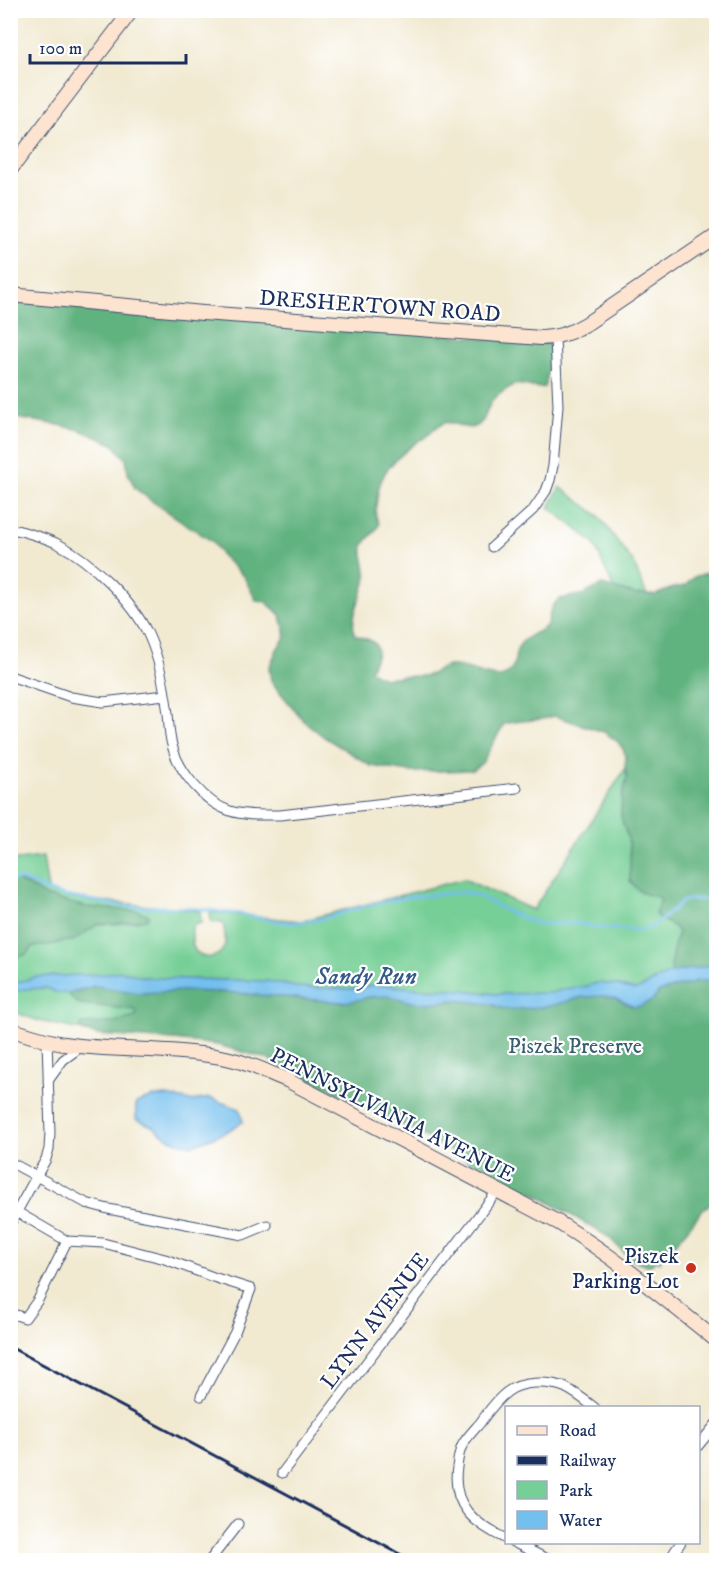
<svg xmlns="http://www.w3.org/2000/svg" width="727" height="1571" font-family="'IM FELL DW Pica',serif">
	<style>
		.green { fill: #76cf96; stroke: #487f7a; stroke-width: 1.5 }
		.forest { fill: #60b27f; stroke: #3e706e; stroke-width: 1.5 }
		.water { fill: #73bfed; stroke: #4777a6; stroke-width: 1.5 }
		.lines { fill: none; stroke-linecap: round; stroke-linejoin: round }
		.stream { stroke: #73bfed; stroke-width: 3 }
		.street-casing { stroke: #3b4b6f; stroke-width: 11 }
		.secondary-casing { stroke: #3b4b6f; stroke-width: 16 }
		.street { stroke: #fff; stroke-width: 9 }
		.secondary { stroke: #fde4d0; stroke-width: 14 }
		.rail { stroke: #1b2f5e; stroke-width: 3 }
		.poi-dot { fill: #c8321e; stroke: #fff; stroke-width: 2 }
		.labels { text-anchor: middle; stroke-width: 4.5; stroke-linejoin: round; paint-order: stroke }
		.street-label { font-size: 22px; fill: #1b2f5e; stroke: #fff }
		.park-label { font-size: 22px; fill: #365f6f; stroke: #fff }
		.poi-label { font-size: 22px; fill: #1b2f5e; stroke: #fff; text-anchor: end }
		.water-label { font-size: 24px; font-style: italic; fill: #355a89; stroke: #fff }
	</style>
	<rect width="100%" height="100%" fill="#fff"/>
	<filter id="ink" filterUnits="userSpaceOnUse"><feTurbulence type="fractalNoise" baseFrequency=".0167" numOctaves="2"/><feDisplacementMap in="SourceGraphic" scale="12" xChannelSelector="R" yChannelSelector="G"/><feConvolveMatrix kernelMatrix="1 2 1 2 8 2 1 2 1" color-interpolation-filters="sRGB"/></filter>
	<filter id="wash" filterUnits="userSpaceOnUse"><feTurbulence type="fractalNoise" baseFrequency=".008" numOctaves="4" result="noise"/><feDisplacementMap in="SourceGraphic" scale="24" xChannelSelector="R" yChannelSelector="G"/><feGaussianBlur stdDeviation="1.35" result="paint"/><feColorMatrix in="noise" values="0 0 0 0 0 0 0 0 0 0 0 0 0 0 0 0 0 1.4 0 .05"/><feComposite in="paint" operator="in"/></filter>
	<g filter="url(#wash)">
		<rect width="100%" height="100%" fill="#f1e9d0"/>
		<path class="green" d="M560,487L598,515L633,562L651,605L716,583V1187L659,1262L631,1242L257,1049L76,1029L39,1021L11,1011L10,861L43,857L48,890L69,898L200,911L201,923L192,926C192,932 191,940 193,946C198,963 223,960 225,943C226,937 224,929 223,923L211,922L210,912L301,921L464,879L533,910L665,708L594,543L549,507Z"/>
		<path class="forest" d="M10,301L548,343L552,350V353L545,387C534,391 521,380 510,387C504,391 496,396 492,401C485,410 487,422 475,427C464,431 455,420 444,423C434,427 433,432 426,437C424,439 421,439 418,441C397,458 380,469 377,498C376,512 373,510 379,524C376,534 366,537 363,547C361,556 368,568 366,579C362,597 349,617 355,635C360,637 369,639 373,642C382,650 373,662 370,670C374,673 380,677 386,678C392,678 398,676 405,676C412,676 420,677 428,675C435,673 442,667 449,666C464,663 495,684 507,674C518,666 513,655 519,646C527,634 537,634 545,627C551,621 546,608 560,599L584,594L602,585L635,594L655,595L673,588L685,586L694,577L713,571L716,567V964L702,968L672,973C669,959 675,945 678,931C672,922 661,923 655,914L661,900L658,897C645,895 638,892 630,881V853L628,838L622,821L621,813L622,797L627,778L625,766L626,757L623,749L618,742L604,732L554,716L543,719L513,722L504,724L482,763L473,770L410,772L371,766L324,737L304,721L273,684L271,680L269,668L277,649L286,636L283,623L280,615L274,609L264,601L256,600L244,577L222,556L213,542L150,500L135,488L128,473L126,459L113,444L80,430L59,425L11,417Z
			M11,878L27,885L45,896L86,907L138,911L149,915L147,919L115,924H98L73,941H65L50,945L33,947C29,954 20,958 11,959Z
			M695,981H716V1201L704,1208L674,1246L657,1257L651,1265C631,1267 621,1247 607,1236L537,1195L472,1163L419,1133L268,1059L218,1045L175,1040L98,1035L82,1031L81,1028L82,1024L110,1023L135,1017L137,1014L135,1010L81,1004L74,1001L68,993L96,986L139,993L183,991L225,992L341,1002L353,1001L369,997L389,996L412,1002L425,1003L456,1000L491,1004L505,1009H519L550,1006L583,997L604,996L615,998L631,1006L643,1005L654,999L659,992L679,986L691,984Z"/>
		<path class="water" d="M714,964H716V981H696L691,984L679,986L659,992L652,1001L640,1006L634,1007L615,998L604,996L583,997L550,1006L519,1009H505L491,1004L456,1000L425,1003L412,1002L389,996L369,997L353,1001L341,1002L225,992L183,991L139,993L96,986L68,993H58L46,988L25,989L10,992L11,983L19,982L35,977L104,974L120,971L127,972L139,976L156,978L268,981L296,987L315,988L357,989L372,985H386L414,988L455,989L497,994L551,993L569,988L584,987L597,983L616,985L635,990C648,986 658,977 671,973C685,969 700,969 714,964Z
			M167,1096L191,1101L210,1098L240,1109L243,1122L226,1132L193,1145L180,1143L166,1137L154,1127L136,1119V1103L152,1097Z"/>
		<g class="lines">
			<path class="stream" d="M10,879L22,880L48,891L65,896L122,906L191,908L241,914L269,920L291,923L318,920L368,905L408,897L464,892L479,896L508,912L539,924L576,923L600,928L644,930L656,924L683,901L692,899L716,900"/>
		</g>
	</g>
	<g filter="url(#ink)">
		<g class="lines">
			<defs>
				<path id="street" d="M10,529L17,530C31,534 47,538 60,545C91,561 133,602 148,634C160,660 164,686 168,713C169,724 169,735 172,745C178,771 205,803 230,811C245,816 264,815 280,815L517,788
					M492,547L533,510L546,491L550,480L553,466L558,406L555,338
					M10,676L71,697L103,702L165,695
					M48,1081L63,1060L82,1046
					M10,1162L86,1203L108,1209L243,1235L267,1225
					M17,1212L67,1241L103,1243L165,1259L213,1277L251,1289L235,1332L201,1396
					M10,1224L46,1159L49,1149L50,1133L47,1040
					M10,1313L25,1318L38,1300L67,1241
					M698,1446L716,1424
					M282,1473L498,1190
					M506,1539C475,1524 451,1506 457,1467C458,1459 459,1451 463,1444C467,1437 474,1430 480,1423C488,1412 496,1400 507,1392C521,1381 548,1381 564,1387C575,1392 585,1400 595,1408
					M513,1542L549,1560
					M210,1560L238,1524
					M669,1560L681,1542"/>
				<path id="secondary" d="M10,170L132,10
					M10,295L203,313L541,338C558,338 571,333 586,324L716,236
					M10,1029C28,1035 45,1041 64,1044C117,1052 172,1047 226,1058C247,1062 267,1072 287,1080L559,1223C615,1257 665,1299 716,1340"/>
			</defs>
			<use href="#street" class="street-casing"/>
			<use href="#secondary" class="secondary-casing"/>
			<use href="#street" class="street"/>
			<use href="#secondary" class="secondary"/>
			<path class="rail" d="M10,1347L411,1560"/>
		</g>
	</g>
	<circle class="poi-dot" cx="691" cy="1268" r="6"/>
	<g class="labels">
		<g class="street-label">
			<text transform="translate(380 305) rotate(4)" y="8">DRESHERTOWN ROAD</text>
			<text transform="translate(393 1114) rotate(27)" y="8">PENNSYLVANIA AVENUE</text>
			<text transform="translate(374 1320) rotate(-53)" y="8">LYNN AVENUE</text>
		</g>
		<g class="park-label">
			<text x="575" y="1053">Piszek Preserve</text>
		</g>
		<g class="poi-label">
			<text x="679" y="1263">Piszek<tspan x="679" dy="25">Parking Lot</tspan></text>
		</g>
		<g class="water-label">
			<text x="366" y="984">Sandy Run</text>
		</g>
	</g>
	<rect width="727" height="1571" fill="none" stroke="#fff" stroke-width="36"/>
	<rect x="505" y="1406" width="195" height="138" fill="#ffffff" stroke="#a4acbf" stroke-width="1.5"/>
	<rect x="517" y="1426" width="30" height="9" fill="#fde4d0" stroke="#a4acbf" stroke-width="1.5"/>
	<text x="559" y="1436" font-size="18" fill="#1b2f5e">Road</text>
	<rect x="517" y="1456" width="30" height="9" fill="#1b2f5e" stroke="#a4acbf" stroke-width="1.5"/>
	<text x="559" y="1466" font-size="18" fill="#1b2f5e">Railway</text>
	<rect x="517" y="1481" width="30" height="18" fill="#76cf96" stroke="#a4acbf" stroke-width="1.5"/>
	<text x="559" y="1496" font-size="18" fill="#1b2f5e">Park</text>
	<rect x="517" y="1511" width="30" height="18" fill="#73bfed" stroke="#a4acbf" stroke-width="1.5"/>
	<text x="559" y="1526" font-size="18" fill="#1b2f5e">Water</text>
	<path d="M30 54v9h156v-9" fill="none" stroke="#1b2f5e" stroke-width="3"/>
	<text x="39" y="54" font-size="18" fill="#1b2f5e" stroke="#ffffff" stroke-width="4.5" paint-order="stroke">100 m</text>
</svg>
